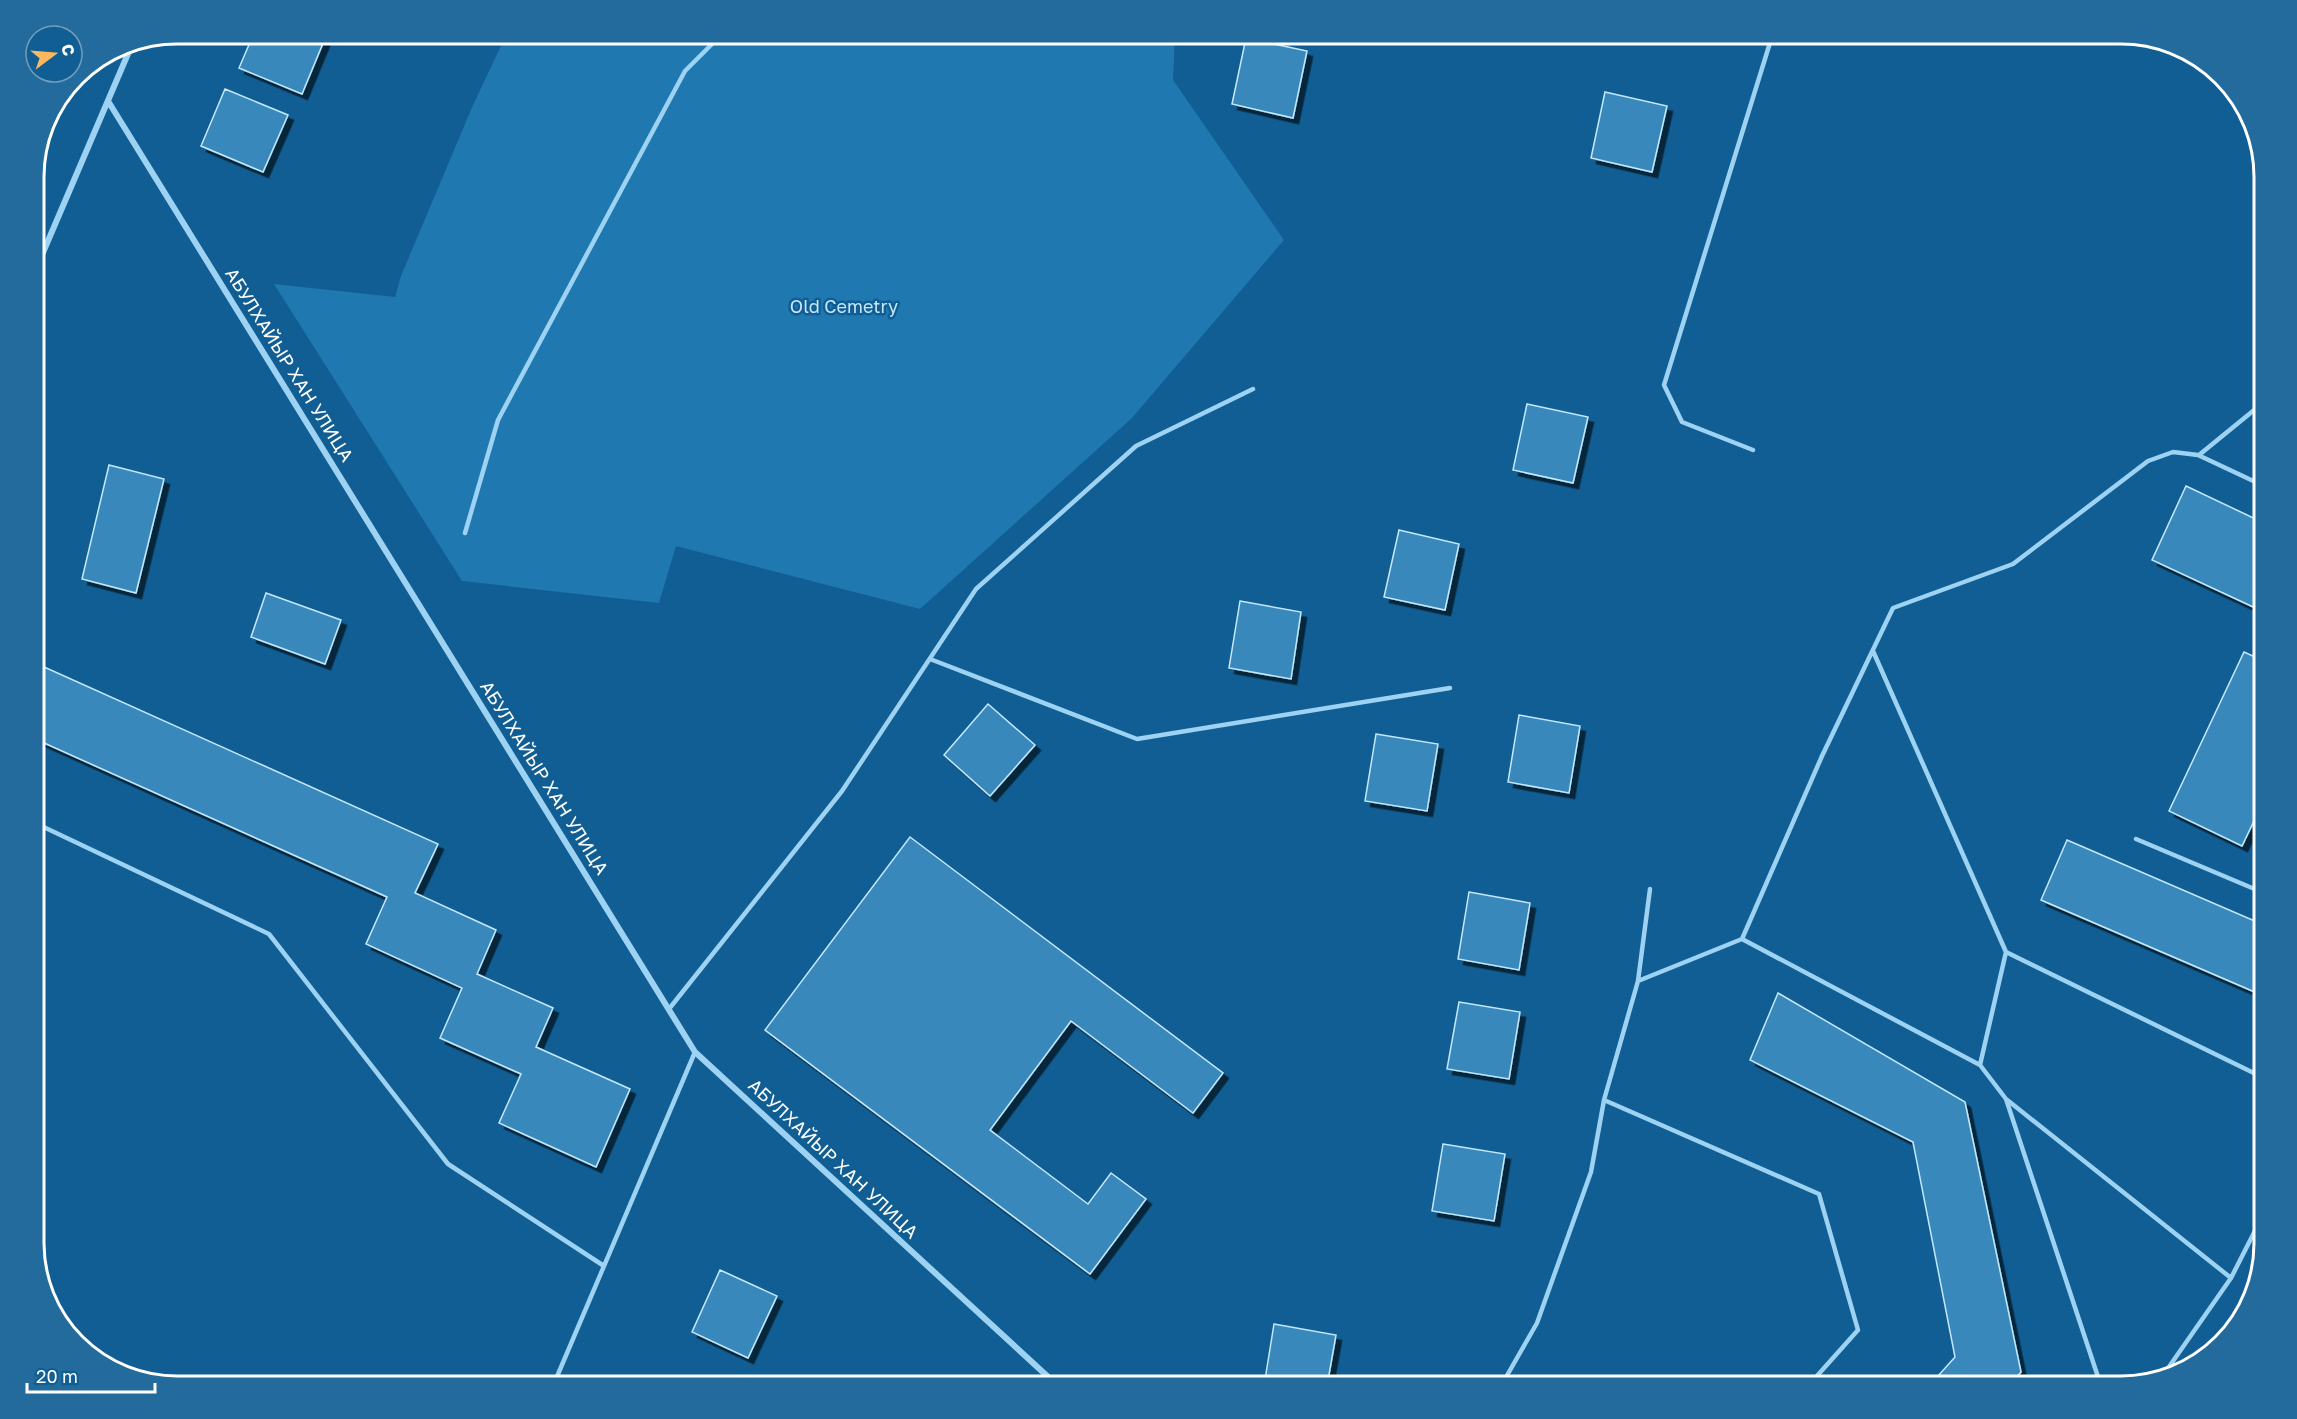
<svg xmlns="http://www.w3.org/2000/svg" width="2297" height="1419" font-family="'Golos Text',sans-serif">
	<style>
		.green { fill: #1f78b0 }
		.building { fill: #3988bb; stroke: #c4e8fe; stroke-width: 1.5; filter: url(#shadow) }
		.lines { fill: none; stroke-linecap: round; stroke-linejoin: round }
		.service { stroke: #9dd2f3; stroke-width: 4.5 }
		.minor { stroke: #9dd2f3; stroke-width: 6 }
		.labels { text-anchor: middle; stroke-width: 5; stroke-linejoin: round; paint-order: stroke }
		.park-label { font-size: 18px; fill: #c4e8fe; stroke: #105e93 }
		.street-label { font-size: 18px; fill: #fff; stroke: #105e93 }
		.rim { fill: none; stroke: #fff; stroke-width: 3 }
	</style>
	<defs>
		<filter id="shadow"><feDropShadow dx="5.5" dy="5.5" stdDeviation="0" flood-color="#0009"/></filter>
	</defs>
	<rect width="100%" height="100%" fill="#105e93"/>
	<path class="green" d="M507,33H1175L1173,80L1284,240L1132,418L920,609L676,546L659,603L462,581L274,284L395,297L401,276L473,105Z"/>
	<path class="building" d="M254,33H318L326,36L302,94L239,68Z
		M1246,38L1307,51L1293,118L1232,104Z
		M225,89L288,115L263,172L201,146Z
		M1605,92L1667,106L1652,172L1591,158Z
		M1527,404L1588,417L1573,483L1513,470Z
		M109,465L164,479L136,593L82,579Z
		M2186,486L2264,523V612L2152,560Z
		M1399,530L1459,544L1445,610L1384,597Z
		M266,593L341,620L325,664L251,637Z
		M1240,601L1301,612L1291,679L1229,668Z
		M2244,652L2264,661V800L2242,846L2169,811Z
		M33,662L438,844L415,893L496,930L477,974L553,1008L536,1047L630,1089L596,1167L499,1123L521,1074L440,1038L462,988L366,944L387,897L33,738Z
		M988,704L1035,745L990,796L944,755Z
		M1519,715L1580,726L1569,793L1508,782Z
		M1376,734L1438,744L1427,811L1365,801Z
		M910,837L1223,1073L1193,1113L1071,1021L990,1130L1088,1204L1111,1173L1146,1199L1090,1274L765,1030Z
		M2067,840L2264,925V996L2041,900Z
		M1469,892L1530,903L1519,970L1458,959Z
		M1778,993L1965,1102L2021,1372L2009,1386H1929L1955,1357L1913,1142L1750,1060Z
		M1459,1002L1520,1012L1509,1079L1447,1069Z
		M1443,1144L1505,1154L1494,1221L1432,1211Z
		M720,1270L777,1296L748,1358L692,1332Z
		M1274,1324L1336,1335L1327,1386H1264Z"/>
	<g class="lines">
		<path class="service" d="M1753,450L1682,422L1664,385L1773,33
			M2199,455L2264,402
			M465,533L498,420L685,71L723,33
			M1873,651L2006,952L1980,1065
			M930,659L1137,739L1450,688
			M33,822L269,934L448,1164L604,1266
			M2136,839L2264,893
			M1742,939L1822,756L1893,608L2013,564L2148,461L2173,452L2198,455L2264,486
			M2006,952L2264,1078
			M1638,981L1650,889
			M669,1009L842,791L976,589L1136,446L1253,389
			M2006,1099L2231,1278
			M1604,1100L1819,1194L1858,1330L1808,1386
			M2164,1374L2231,1278L2264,1213
			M553,1386L695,1052
			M1501,1386L1537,1323L1591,1172L1604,1100L1638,981L1742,939L1980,1065L2006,1099L2101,1386"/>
		<path class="minor" d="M108,101L695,1052L1058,1386
			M33,276L133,42"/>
	</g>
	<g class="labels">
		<g class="park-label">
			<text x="844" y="313">Old Cemetry</text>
		</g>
		<g class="street-label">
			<text transform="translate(289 365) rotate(58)" y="6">АБУЛХАЙЫР ХАН УЛИЦА</text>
			<text transform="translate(544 778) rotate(58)" y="6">АБУЛХАЙЫР ХАН УЛИЦА</text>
			<text transform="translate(833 1159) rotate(43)" y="6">АБУЛХАЙЫР ХАН УЛИЦА</text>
		</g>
	</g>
	<path d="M0 0H2297V1419H0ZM177 44H2121A133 133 0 0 1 2254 177V1243A133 133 0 0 1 2121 1376H177A133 133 0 0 1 44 1243V177A133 133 0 0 1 177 44Z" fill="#236b9c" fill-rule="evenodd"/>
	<path class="rim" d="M177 44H2121A133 133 0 0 1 2254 177V1243A133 133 0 0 1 2121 1376H177A133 133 0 0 1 44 1243V177A133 133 0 0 1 177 44Z"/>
	<g transform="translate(54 54) rotate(74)"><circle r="28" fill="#105e93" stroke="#709ebe" stroke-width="1.5"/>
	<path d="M0-4.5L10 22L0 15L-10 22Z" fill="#ffb75f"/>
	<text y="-9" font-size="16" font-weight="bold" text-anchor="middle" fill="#ffffff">С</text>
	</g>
	<path d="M27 1383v9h128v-9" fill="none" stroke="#ffffff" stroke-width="3"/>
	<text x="36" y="1383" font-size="18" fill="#ffffff" stroke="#105e93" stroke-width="4.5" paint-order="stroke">20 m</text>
</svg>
